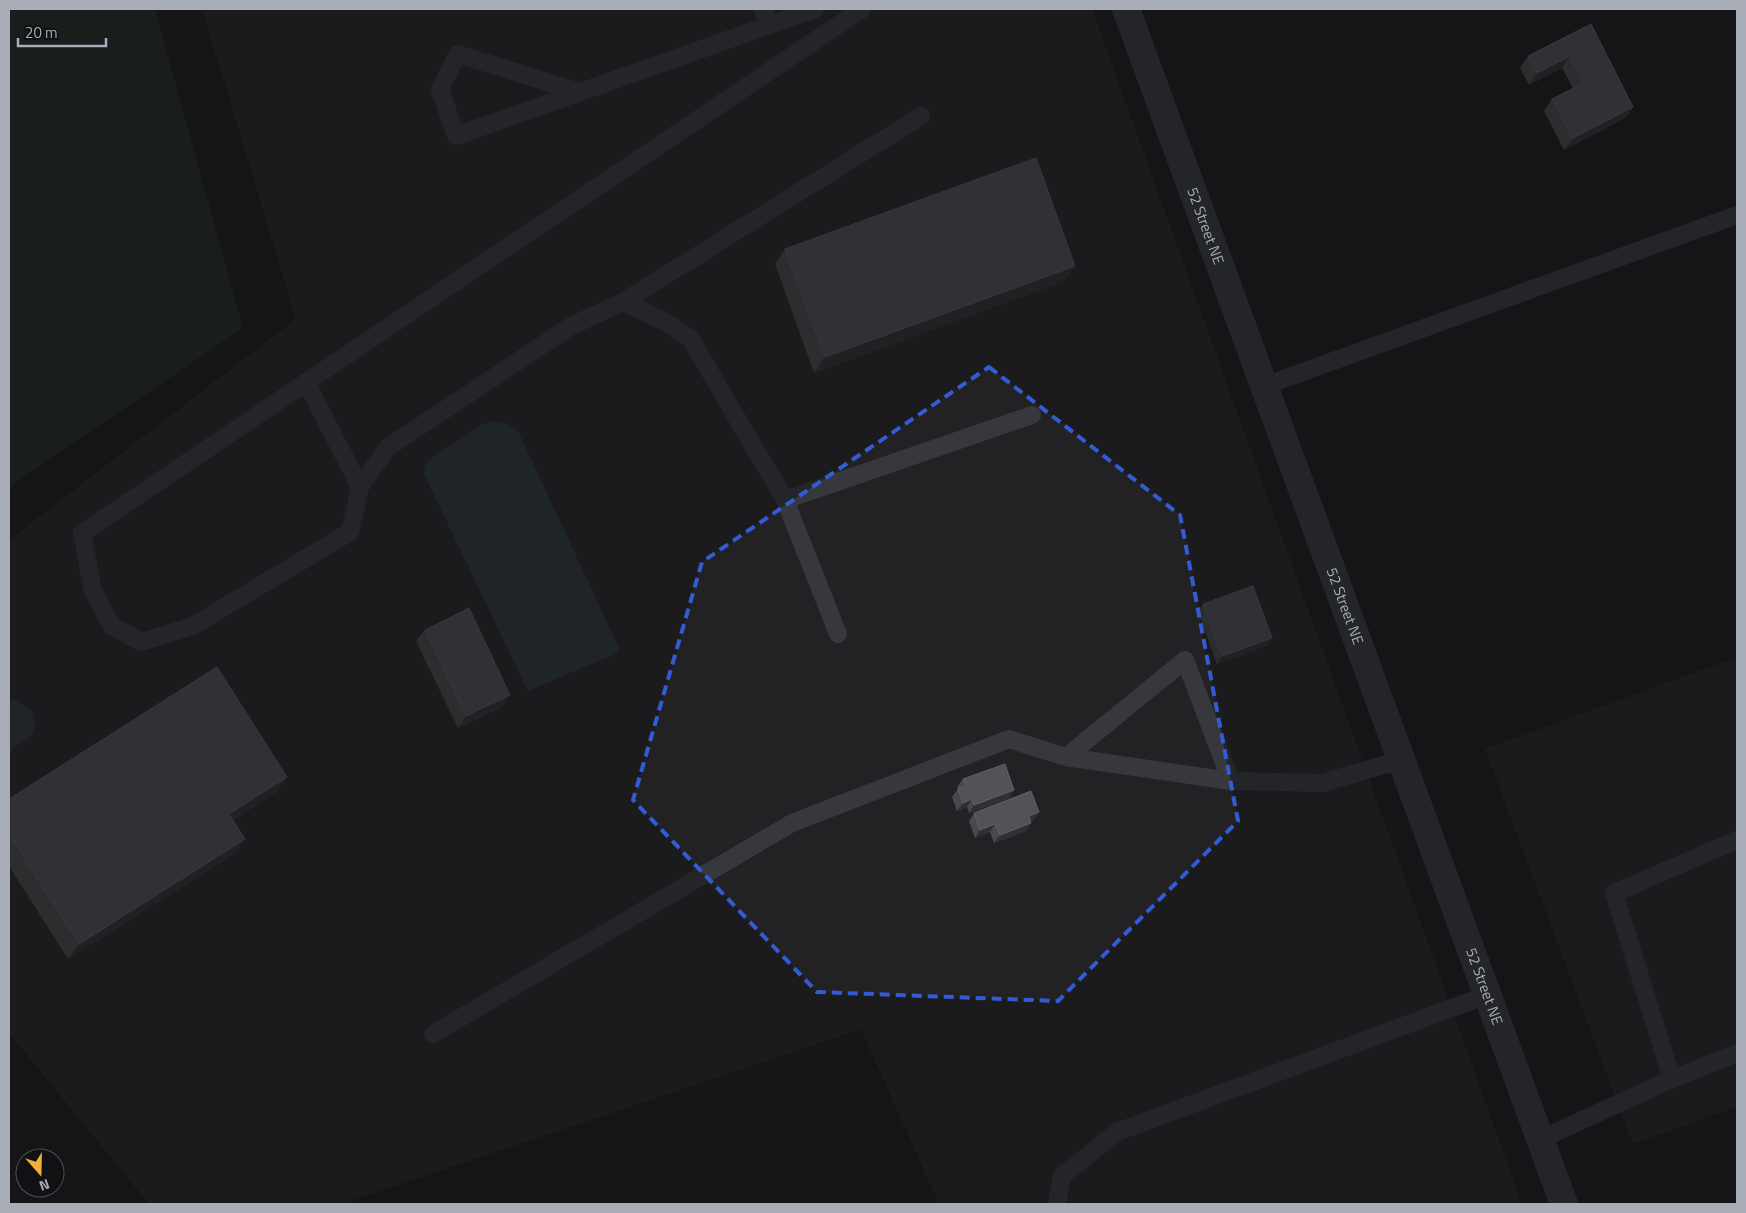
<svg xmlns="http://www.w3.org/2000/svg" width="1746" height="1213" font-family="'Titillium Web',sans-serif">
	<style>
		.built { fill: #222225 }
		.green { fill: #1e261f }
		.water { fill: #2c353c }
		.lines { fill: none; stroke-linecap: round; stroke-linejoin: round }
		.service { stroke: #37383d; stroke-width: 18 }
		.minor { stroke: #37383d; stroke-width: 28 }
		.wall { fill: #47494d }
		.shaded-wall { fill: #2f3033 }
		.building { fill: #525359; stroke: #5f6168 }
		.marked { fill: none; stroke: #325cd3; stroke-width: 4; stroke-dasharray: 10 6; stroke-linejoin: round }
		.labels { text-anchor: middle; stroke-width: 4.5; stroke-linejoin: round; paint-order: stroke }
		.street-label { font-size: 15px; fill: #a8adb8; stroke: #111113 }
	</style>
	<rect width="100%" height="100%" fill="#161618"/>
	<path class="built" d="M202,9H1092L1522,1204H939L861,1029L341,1204H149L9,1033V540L296,319Z
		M1737,657V1107L1633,1144L1485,749Z"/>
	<path class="green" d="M9,9H155L243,328L9,487Z"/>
	<path class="water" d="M495,421L508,424L518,431L619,648L615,654L528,691L424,474L425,464L432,457L481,425Z
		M18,700L33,713L36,725L30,737L9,751V701Z"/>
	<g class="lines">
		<path class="service" d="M763,9L769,25
			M579,92L458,54L440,89L456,136L815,9
			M623,302L921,116
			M306,382L360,487
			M1264,386L1737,215
			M785,500L690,338L664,321L623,302L571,326L387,448L360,487L350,532L193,626L141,642L112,626L93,591L82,533L862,9
			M838,634L785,500L1032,415
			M1231,781L1185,660L1066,757L1231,781L1322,783L1401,760
			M433,1034L792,823L1009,739L1066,757
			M1672,1079L1614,893L1737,840
			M1541,1139L1672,1079L1737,1053
			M1057,1204L1062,1176L1117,1132L1487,995"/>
		<path class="minor" id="s1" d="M1126,9L1564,1204"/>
	</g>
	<path class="wall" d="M1591,24L1633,107L1625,118L1564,150L1544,111L1552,99L1573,88L1562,68L1529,85L1520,68L1528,56Z
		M785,249L1075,266L1064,281L814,373L775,264Z
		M1203,604L1272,638L1266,646L1217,664L1198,612Z
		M425,630L510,695L502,707L458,728L416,641Z
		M287,777L276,792L233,820L245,839L234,854L68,959L9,866V799Z
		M963,779L1009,798L969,813L967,807L957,811L952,797L958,789L957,787Z
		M1039,812L1034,820L1031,821L1026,831L994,843L990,832L975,838L969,821L974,813Z"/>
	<path class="shaded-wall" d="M1570,56L1562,68L1529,85L1537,73Z
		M1633,107L1625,118L1564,150L1573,138Z
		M1075,266L1064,281L814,373L825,357Z
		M1272,638L1266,646L1217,664L1222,656Z
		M510,695L502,707L458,728L466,716Z
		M287,777L276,792L218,829L229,814Z
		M1014,790L1009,798L969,813L974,805Z
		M972,799L967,807L957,811L963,803Z
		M1039,812L1034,820L1023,824L1029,816Z
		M1031,823L1026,831L994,843L1000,835Z
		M995,824L990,832L975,838L980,830Z
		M245,839L234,854L68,959L79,944Z"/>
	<path class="building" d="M1591,24L1633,107L1573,138L1552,99L1584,83L1570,56L1537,73L1528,56Z
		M1036,158L1075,266L825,357L785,249Z
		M1253,586L1272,638L1222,656L1203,604Z
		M469,608L510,695L466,716L425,630Z
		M217,667L287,777L229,814L245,839L79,944L9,834V799Z
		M1005,764L1014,790L974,805L972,799L963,803L958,789L966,786L963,779Z
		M1031,791L1039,812L1029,816L1031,823L1000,835L995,824L980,830L974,813Z"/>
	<path d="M0 0H1746V1213H0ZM989,367L1180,515L1238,821L1058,1001L817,992L633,800L702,562Z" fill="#161618" fill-opacity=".55" fill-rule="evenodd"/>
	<path class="marked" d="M989,367L1180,515L1238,821L1058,1001L817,992L633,800L702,562Z"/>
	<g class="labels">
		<g class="street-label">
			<text dy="5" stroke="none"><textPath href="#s1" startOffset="231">52 Street NE</textPath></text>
			<text dy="5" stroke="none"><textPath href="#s1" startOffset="636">52 Street NE</textPath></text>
			<text dy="5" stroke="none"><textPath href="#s1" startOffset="1041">52 Street NE</textPath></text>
		</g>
	</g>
	<rect width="1746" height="1213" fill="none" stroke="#a8adb8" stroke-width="20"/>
	<g transform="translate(40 1173) rotate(160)"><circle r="24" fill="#111113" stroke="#4d4f55"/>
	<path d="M0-4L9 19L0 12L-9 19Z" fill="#f2b134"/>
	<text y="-8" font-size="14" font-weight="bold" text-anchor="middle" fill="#a8adb8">N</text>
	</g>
	<path d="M18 38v8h88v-8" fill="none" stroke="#a8adb8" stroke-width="2.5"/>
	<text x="25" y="38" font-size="15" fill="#a8adb8" stroke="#111113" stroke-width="4" paint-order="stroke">20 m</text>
</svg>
